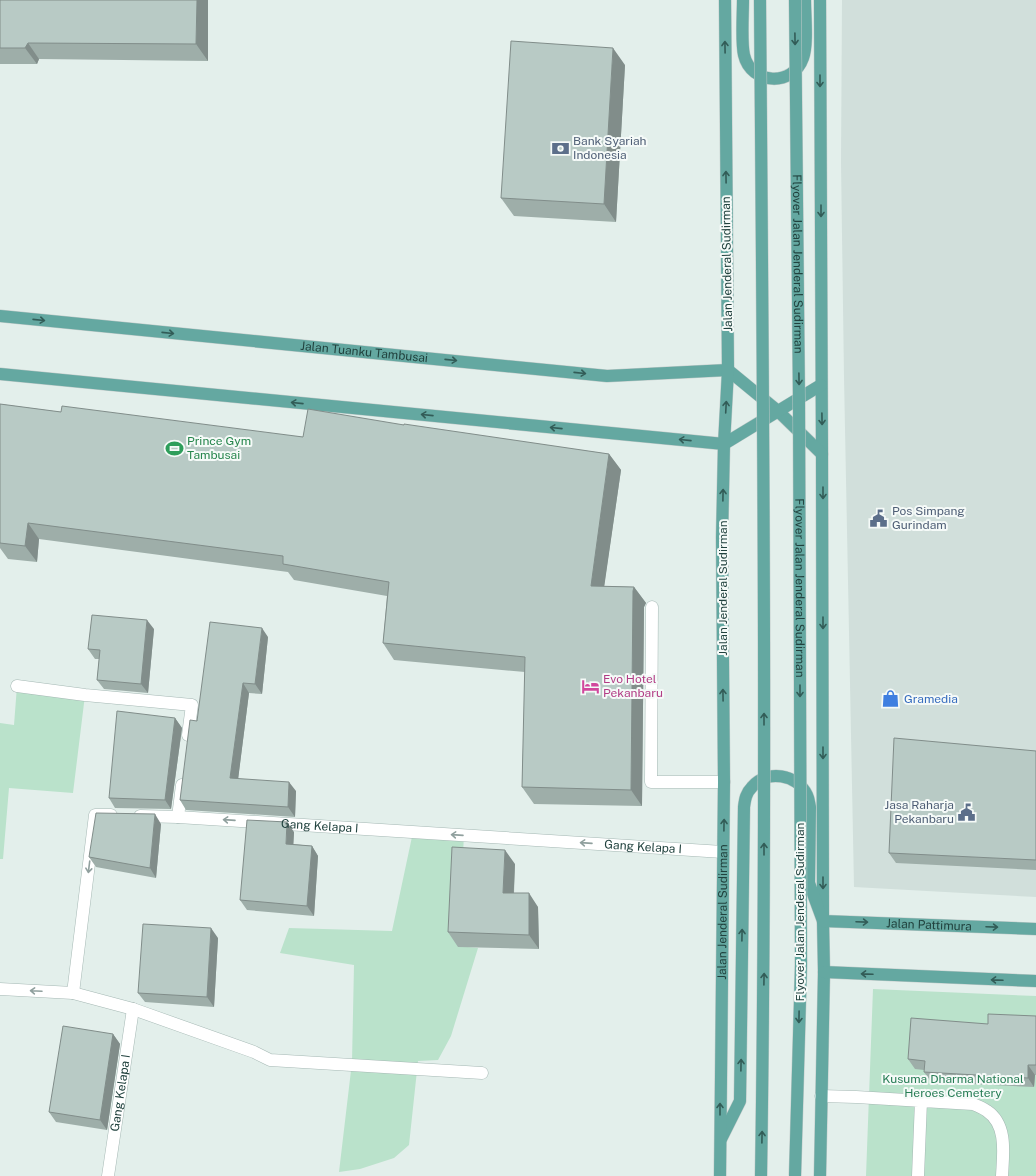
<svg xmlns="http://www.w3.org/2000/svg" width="1036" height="1176" font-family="'Public Sans',sans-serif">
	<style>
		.built { fill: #d1dfdb }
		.green { fill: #bae2cb }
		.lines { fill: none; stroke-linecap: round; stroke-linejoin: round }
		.lane-casing { stroke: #a5b8b4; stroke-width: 13 }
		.street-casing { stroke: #a5b8b4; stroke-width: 13 }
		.primary-casing { stroke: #c1cac9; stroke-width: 13 }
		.lane { stroke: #fff; stroke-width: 12 }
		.street { stroke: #fff; stroke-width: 12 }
		.primary { stroke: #64a8a1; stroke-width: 12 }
		.primary-bridge-casing { stroke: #c1cac9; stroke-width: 13; stroke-linecap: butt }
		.primary-bridge { stroke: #64a8a1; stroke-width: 12 }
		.wall { fill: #9eaea9 }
		.shaded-wall { fill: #818d8a }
		.building { fill: #b8cac5; stroke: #818d8a }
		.oneway { stroke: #325c57 }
		.oneway2 { stroke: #90a09e }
		.labels { text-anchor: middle; stroke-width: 4; stroke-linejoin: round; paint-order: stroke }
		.service-label { font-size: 12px; fill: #4e5e75; stroke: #f5faf8; text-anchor: start }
		.street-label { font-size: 12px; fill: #21423e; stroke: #f5faf8 }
		.leisure-label { font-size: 12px; fill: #27864d; stroke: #f5faf8; text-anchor: start }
		.hotel-label { font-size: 12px; fill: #b23c85; stroke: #f5faf8; text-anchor: start }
		.shop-label { font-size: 12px; fill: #366cbe; stroke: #f5faf8; text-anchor: start }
		.park-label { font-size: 12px; fill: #277d55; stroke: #f5faf8 }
	</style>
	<rect width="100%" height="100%" fill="#e3efeb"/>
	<path class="built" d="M842,0H1036V897L854,887L844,377L841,162Z"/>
	<path class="green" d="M17,686L85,695L73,793L9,788L3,859H0V723L14,725Z
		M413,832L464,835L458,946L478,948L451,1036L438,1060L418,1061L409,1145L394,1158L360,1169L339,1172L352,1062L354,965L280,953L289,928L392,931Z
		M873,989L1036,996V1176H866Z"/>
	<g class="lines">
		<defs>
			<path id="lane" d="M652,607L651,782H724
				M17,686L85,695L192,705L188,735
				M178,817L182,785
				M821,1096L856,1097L973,1104C978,1106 983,1108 987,1111C1008,1125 1003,1155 1002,1176
				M918,1176L921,1101"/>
			<g id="street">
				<path id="s1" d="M140,816L178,817L723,852"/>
				<path d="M0,989L73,993L133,1009L254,1052L270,1060L482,1073"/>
				<path d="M73,993L95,815H111"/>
				<path id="s2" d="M108,1176L133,1009"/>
			</g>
			<g id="primary">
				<path d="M743,0C743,15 741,42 744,55C751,85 793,87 803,58C808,44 805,16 805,0"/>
				<path d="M820,0L822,454L823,921L824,972L820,1176"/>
				<path id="s3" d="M0,316L607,376L728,370"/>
				<path d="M728,370L779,412L822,454"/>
				<path d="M0,374L724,444"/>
				<path d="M724,444L821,385"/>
				<path d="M824,972L1036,981"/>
				<path id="s4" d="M721,1139L740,1101L744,807C745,799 746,793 752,787C767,769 797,774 807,795C809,799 809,803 810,807L809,883L823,921L1036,929"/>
				<path id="s5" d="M720,1176L724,782L722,538L724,444L728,370L725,0"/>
			</g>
		</defs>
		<use href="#lane" class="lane-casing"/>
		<use href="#street" class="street-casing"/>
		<use href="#primary" class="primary-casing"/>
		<use href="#lane" class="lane"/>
		<use href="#street" class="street"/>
		<use href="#primary" class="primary"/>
		<defs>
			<g id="primary-bridge">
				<path d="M760,0C763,392 767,784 761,1176"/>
				<path id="s6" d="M795,0L799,400L801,965L795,1176"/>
			</g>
		</defs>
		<use href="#primary-bridge" class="primary-bridge-casing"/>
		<use href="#primary-bridge" class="primary-bridge"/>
	</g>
	<path class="wall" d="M0,0H208V61L39,59L37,64H0Z
		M625,65L616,222L514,216L501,198Z
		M0,404L61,412L303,437L404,425L609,454L621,470L604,586L634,587L646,603L644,607L642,806L534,804L522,787L525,672L394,660L383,643L387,596L294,580L288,572L39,539L37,562L8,559L0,548Z
		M154,629L148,693L104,689L97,680L99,659H95L88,649Z
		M268,637L262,694L249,693L238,779L296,791L295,817L186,810L180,800L197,721Z
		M175,718L182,728L171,809L115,808L109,798Z
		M1036,751V870L896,863L889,853Z
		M161,824L156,878L96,867L89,857Z
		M294,832L293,844L312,846L318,856L314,916L247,910L240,900Z
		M515,864L514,893L538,907L539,949L458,947L448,932Z
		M218,938L214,1007L145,1002L138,993Z
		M1036,1016V1075H1035L1034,1087L931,1082L924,1072V1070L915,1069L908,1059L988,1024Z
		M113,1034L120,1044L107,1130L56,1122L49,1112Z"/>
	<path class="shaded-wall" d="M197,0H208V61L196,44Z
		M28,43L39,59L37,64L25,48Z
		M613,48L625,65L616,222L604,204Z
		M609,454L621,470L602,602L591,586Z
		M28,523L39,539L37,562L25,546Z
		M634,587L646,603L644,607L642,806L631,790L633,591Z
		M147,620L154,629L148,693L141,684Z
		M262,628L268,637L262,694L255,684Z
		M243,683L249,693L237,788L230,778Z
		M175,718L182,728L171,809L165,800Z
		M289,782L296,791L295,817L288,807Z
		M155,814L161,824L156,878L150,868Z
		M287,822L294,832L293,854L286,844Z
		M312,846L318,856L314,916L307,906Z
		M505,850L515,864L513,907L503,893Z
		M529,893L538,907L539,949L529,935Z
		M211,928L218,938L214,1007L207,997Z
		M113,1034L120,1044L107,1130L100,1120Z
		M1028,1065L1035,1075L1034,1087L1028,1078Z"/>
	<path class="building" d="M0,0H197L196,44L28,43L25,48H0Z
		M511,41L613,48L604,204L501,198Z
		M0,404L61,412L62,406L303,437L308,409L404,425V424L609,454L591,586L634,587L633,591L631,790L522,787L525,657L383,643L389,582L283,564V556L28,523L25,546L0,543Z
		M92,615L147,620L141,684L97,680L100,650L88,649Z
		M210,622L262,628L255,684L243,683L230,778L289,782L288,807L180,800L190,720L197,721Z
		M117,711L175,718L165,800L109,798Z
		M894,738L1036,751V860L889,853Z
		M96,813L155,814L150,868L89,857Z
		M247,820L287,822L286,844L312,846L307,906L240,900Z
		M452,847L505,850L503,893H529V935L448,932Z
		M143,924L211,928L207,997L138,993Z
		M988,1014L1036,1016V1065H1028V1078L924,1072L925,1061L908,1059L911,1018L988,1024Z
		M63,1026L113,1034L100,1120L49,1112Z"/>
	<defs><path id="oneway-shaft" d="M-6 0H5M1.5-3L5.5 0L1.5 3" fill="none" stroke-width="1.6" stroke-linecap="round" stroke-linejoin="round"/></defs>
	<g class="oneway">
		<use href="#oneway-shaft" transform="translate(795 39) rotate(89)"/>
		<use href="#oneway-shaft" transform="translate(725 47) rotate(-91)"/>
		<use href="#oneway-shaft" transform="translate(820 81) rotate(90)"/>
		<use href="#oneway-shaft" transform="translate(726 177) rotate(-91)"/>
		<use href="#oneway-shaft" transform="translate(821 211) rotate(90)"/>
		<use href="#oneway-shaft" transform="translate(39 320) rotate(6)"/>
		<use href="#oneway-shaft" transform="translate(168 333) rotate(6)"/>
		<use href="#oneway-shaft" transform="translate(451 360) rotate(6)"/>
		<use href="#oneway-shaft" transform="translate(580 373) rotate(6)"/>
		<use href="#oneway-shaft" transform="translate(799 379) rotate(89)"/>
		<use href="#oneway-shaft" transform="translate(297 403) rotate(-174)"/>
		<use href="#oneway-shaft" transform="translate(726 407) rotate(-87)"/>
		<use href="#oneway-shaft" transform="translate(427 415) rotate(-174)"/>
		<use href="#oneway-shaft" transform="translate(822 419) rotate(89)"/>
		<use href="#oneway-shaft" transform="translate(556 428) rotate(-174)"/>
		<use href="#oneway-shaft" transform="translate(685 440) rotate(-174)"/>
		<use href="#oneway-shaft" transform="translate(823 493) rotate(90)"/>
		<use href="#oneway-shaft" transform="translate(723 495) rotate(-89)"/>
		<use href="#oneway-shaft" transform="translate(823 623) rotate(90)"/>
		<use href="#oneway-shaft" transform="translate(800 691) rotate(90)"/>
		<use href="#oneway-shaft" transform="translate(723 695) rotate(-91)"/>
		<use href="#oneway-shaft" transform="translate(764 719) rotate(-90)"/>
		<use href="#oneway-shaft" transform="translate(823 753) rotate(90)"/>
		<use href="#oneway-shaft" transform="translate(724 825) rotate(-89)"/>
		<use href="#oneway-shaft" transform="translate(764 849) rotate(-90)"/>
		<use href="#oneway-shaft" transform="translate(823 883) rotate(90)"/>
		<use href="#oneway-shaft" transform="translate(862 922) rotate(2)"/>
		<use href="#oneway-shaft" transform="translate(992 927) rotate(2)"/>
		<use href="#oneway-shaft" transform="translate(742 935) rotate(-89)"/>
		<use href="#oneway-shaft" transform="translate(867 974) rotate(-178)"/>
		<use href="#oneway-shaft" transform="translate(764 979) rotate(-89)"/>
		<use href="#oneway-shaft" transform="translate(997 980) rotate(-178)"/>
		<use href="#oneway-shaft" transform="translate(799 1017) rotate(91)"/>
		<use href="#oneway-shaft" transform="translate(741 1065) rotate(-89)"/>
		<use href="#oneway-shaft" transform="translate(720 1109) rotate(-90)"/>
		<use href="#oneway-shaft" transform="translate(762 1137) rotate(-89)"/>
	</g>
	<g class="oneway2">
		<use href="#oneway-shaft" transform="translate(229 820) rotate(-176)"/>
		<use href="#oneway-shaft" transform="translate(457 835) rotate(-176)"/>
		<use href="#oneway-shaft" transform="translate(586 843) rotate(-176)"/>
		<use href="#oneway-shaft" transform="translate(89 867) rotate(97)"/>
		<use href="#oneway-shaft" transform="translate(36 991) rotate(-177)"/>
	</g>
	<defs>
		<symbol id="bank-bare" viewBox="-9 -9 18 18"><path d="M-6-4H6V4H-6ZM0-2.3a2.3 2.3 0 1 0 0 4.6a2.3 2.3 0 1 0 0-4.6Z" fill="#5c6f8a" stroke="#f5faf8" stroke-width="2.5" paint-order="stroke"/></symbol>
		<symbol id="stadium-bare" viewBox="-9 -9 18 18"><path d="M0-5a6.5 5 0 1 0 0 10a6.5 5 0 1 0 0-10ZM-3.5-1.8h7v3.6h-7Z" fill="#2e9e5b" stroke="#f5faf8" stroke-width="2.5" paint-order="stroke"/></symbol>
		<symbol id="civic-bare" viewBox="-9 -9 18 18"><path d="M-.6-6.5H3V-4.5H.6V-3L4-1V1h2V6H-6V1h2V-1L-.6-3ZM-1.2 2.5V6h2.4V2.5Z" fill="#5c6f8a" stroke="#f5faf8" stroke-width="2.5" paint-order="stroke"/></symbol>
		<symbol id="hotel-bare" viewBox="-9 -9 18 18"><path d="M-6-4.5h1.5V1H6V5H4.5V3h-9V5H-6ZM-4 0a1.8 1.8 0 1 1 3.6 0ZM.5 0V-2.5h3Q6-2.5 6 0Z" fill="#d1479c" stroke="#f5faf8" stroke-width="2.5" paint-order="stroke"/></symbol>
		<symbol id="shop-bare" viewBox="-9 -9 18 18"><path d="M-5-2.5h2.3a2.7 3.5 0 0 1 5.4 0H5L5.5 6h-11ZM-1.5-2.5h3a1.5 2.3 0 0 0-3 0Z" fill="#3f7fe0" stroke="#f5faf8" stroke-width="2.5" paint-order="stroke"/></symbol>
	</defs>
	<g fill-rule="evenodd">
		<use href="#bank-bare" x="548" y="136" width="25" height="25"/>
		<use href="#stadium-bare" x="162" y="436" width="25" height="25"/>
		<use href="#civic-bare" x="866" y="506" width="25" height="25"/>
		<use href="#hotel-bare" x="578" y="674" width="25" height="25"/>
		<use href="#shop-bare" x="878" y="686" width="25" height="25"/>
		<use href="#civic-bare" x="954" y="800" width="25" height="25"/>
	</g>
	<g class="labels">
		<g class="service-label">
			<text x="573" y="145">Bank Syariah<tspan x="573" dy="14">Indonesia</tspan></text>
			<text x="892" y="515">Pos Simpang<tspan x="892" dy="14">Gurindam</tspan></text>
			<text x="954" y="809" text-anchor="end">Jasa Raharja<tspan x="954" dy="14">Pekanbaru</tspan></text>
		</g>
		<g class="street-label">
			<text transform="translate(727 264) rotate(-91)" y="4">Jalan Jenderal Sudirman</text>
			<text dy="4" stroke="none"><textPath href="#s6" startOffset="264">Flyover Jalan Jenderal Sudirman</textPath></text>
			<text dy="4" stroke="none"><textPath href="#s3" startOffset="366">Jalan Tuanku Tambusai</textPath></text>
			<text transform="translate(723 588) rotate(-90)" y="4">Jalan Jenderal Sudirman</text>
			<text dy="4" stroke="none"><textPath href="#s6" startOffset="588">Flyover Jalan Jenderal Sudirman</textPath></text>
			<text dy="4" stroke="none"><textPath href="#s1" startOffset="180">Gang Kelapa I</textPath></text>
			<text dy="4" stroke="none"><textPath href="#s1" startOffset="504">Gang Kelapa I</textPath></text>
			<text dy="4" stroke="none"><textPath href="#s5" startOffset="264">Jalan Jenderal Sudirman</textPath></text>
			<text transform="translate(800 912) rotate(-90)" y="4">Flyover Jalan Jenderal Sudirman</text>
			<text dy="4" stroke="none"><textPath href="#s4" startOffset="659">Jalan Pattimura</textPath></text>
			<text dy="4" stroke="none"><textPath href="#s2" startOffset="84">Gang Kelapa I</textPath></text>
		</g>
		<g class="leisure-label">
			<text x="187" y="445">Prince Gym<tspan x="187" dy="14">Tambusai</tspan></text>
		</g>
		<g class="hotel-label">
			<text x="603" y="683">Evo Hotel<tspan x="603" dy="14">Pekanbaru</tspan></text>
		</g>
		<g class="shop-label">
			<text x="904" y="703">Gramedia</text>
		</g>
		<g class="park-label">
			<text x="953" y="1083">Kusuma Dharma National<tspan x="953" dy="14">Heroes Cemetery</tspan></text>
		</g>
	</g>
</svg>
